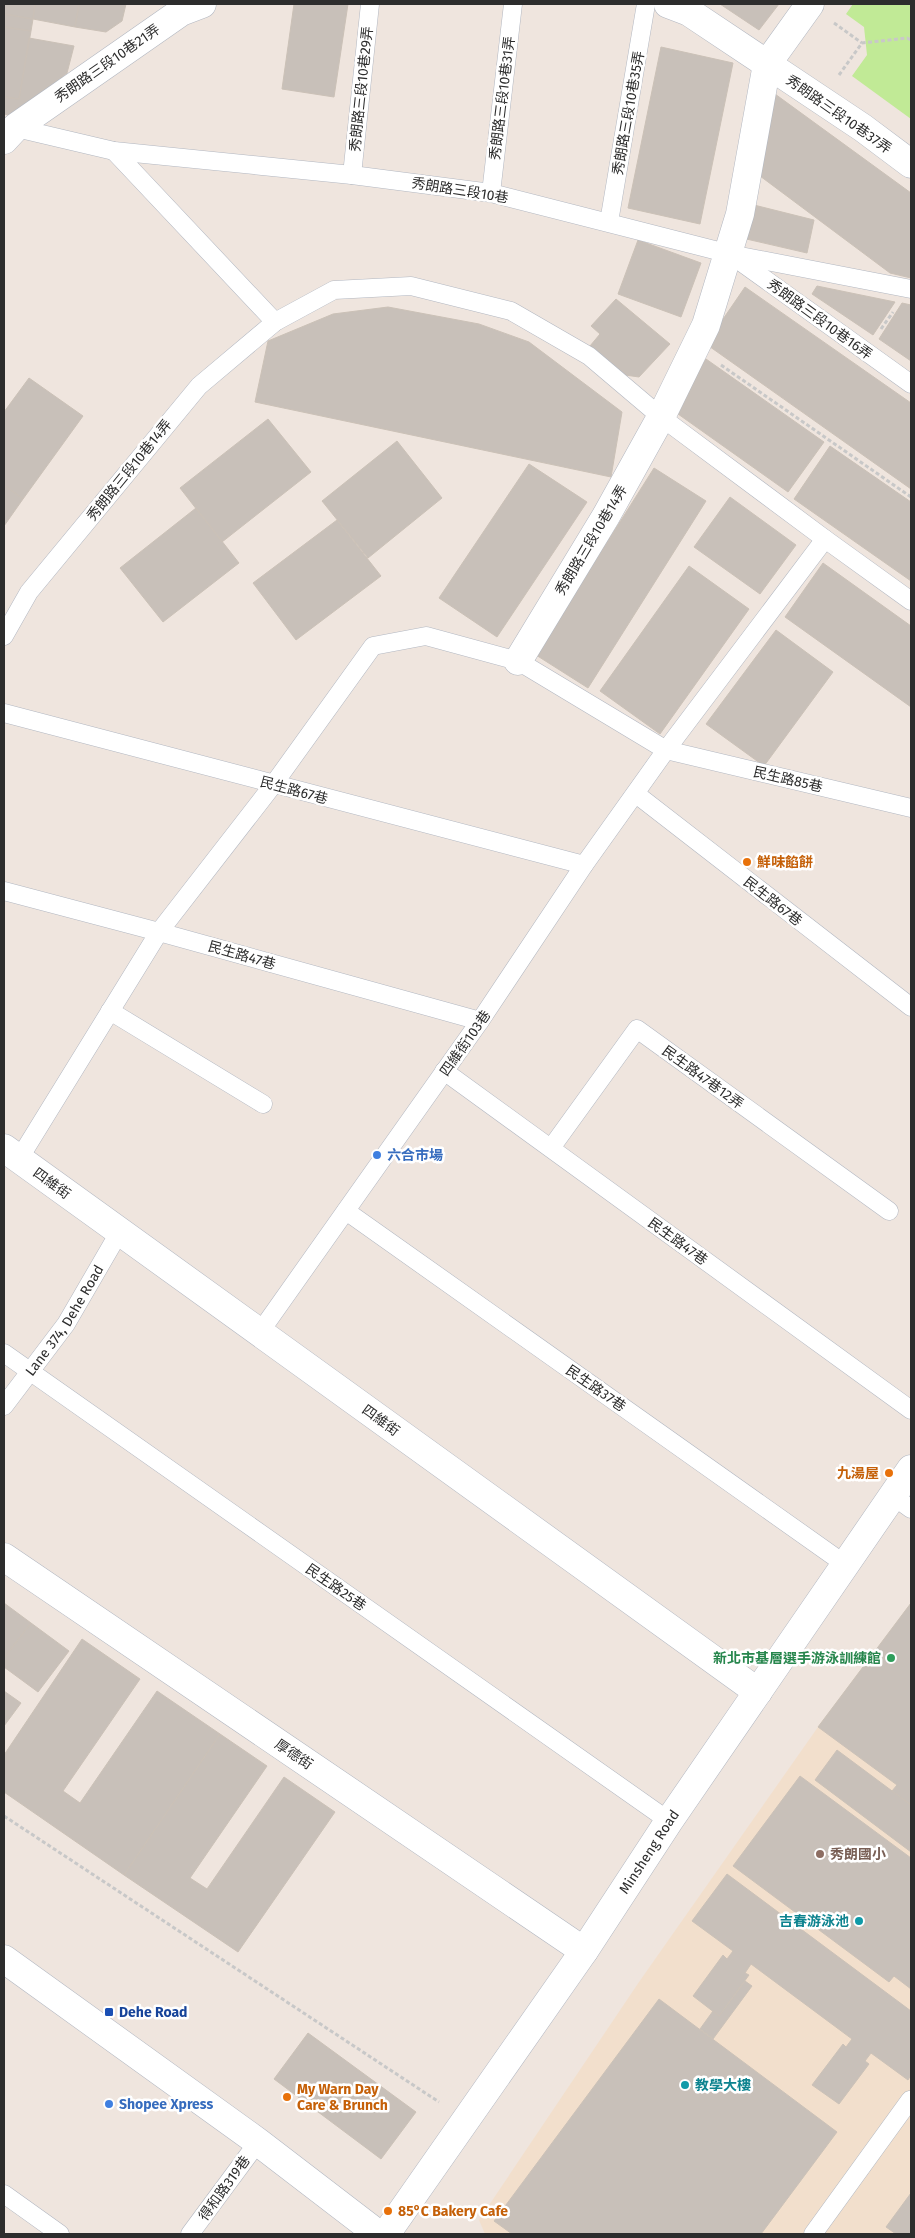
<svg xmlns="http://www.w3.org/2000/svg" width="915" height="2238" font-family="'Fira Sans','Noto Sans TC',sans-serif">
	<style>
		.education { fill: #f2dfcc }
		.green { fill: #c1ea96 }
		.building { fill: #c8c0b9; stroke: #cbc1b7 }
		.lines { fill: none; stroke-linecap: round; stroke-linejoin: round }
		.service-casing { stroke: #b2b7c1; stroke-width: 19 }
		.minor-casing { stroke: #b2b7c1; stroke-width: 29 }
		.tertiary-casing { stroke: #b2b7c1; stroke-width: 29 }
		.path { stroke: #c8c8c8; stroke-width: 3; stroke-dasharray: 4 2.5; stroke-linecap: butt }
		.service { stroke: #fff; stroke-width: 18 }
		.minor { stroke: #fff; stroke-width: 28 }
		.tertiary { stroke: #fff; stroke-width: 28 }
		.food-dot { fill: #e8710a; stroke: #fff; stroke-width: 2 }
		.shop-dot { fill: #3f7fe0; stroke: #fff; stroke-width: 2 }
		.leisure-dot { fill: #2e9e5b; stroke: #fff; stroke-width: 2 }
		.education-dot { fill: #8d6e63; stroke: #fff; stroke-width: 2 }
		.culture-dot { fill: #0f9aa8; stroke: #fff; stroke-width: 2 }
		.transit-dot { fill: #1a4fb4; stroke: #fff; stroke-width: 2 }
		.labels { text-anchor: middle; stroke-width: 5; stroke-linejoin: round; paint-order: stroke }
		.street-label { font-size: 14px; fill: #2d2d2d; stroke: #fff }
		.food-label { font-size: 14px; font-weight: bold; fill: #c56008; stroke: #fff; text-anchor: start }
		.shop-label { font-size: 14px; font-weight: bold; fill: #366cbe; stroke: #fff; text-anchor: start }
		.leisure-label { font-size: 14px; font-weight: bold; fill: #27864d; stroke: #fff; text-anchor: end }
		.education-label { font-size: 14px; font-weight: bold; fill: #785e54; stroke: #fff; text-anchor: start }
		.culture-label { font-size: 14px; font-weight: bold; fill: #0d838f; stroke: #fff; text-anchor: end }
		.transit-label { font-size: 14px; font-weight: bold; fill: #164399; stroke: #fff; text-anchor: start }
	</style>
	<rect width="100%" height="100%" fill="#efe5de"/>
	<path class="education" d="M911,1603V2234H485L479,2220L639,1982L818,1727Z"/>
	<path class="green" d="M853,4H911V119L852,76L867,55L864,27L846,14Z"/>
	<path class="building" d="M4,4H35L33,19L4,14Z
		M35,4H79L75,27L33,19Z
		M79,4H126L122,21L106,32L75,27Z
		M294,4H348L334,97L282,89Z
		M720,4H779L759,30Z
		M4,14L33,19L31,31L4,27Z
		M4,27L31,31L19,99L4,97Z
		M29,38L74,46L67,73L14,116L4,114V97L19,99Z
		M661,47L733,63L700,224L628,208Z
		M775,94L911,193V278L890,273L756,173Z
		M750,204L814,220L807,253L742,238Z
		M638,240L701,263L681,317L618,294Z
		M817,286L895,302L873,335L812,294Z
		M745,287L911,403V489L706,344Z
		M616,299L670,344L639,377L625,375L590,346L600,334L591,326Z
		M902,303L911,305V361L879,339Z
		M388,307L479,324L529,342L622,412L611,477L255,402L268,341L333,314Z
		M706,359L824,442L788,492L671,409Z
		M29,378L83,416L23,499L4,485V412Z
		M268,419L311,472L222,542L180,488Z
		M397,441L442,498L368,558L322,501Z
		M830,446L911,502V581L794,499Z
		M529,464L587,502L497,637L439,598Z
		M654,468L706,501L588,688L536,655Z
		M4,485L23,499L4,526Z
		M730,497L796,545L760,594L694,547Z
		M196,508L239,563L163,622L120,568Z
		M337,520L381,576L296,640L253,583Z
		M823,563L911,626V707L785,617Z
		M689,566L749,609L660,734L600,691Z
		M776,630L833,672L764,766L706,724Z
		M4,1603L31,1623L4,1658Z
		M911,1603V1805L892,1791L897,1785L818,1727Z
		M31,1623L69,1651L38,1692L4,1667V1658Z
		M82,1639L140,1679L63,1791L80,1803L157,1691L220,1734L124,1875L4,1792V1755Z
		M4,1691L21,1703L4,1726Z
		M220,1734L267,1766L190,1878L207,1889L284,1777L335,1812L238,1952L124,1875Z
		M837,1750L911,1805V1852L815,1780Z
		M800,1776L911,1858V1989L894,1976L889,1982L733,1866Z
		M727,1874L911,2011V2075L908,2080L871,2053L865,2061L869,2064L839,2104L812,2085L843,2044L846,2047L852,2039L751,1964L745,1973L749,1975L719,2016L693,1996L723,1955L727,1959L733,1951L692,1921Z
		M745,1981L752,1986L713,2039L700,2029L713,2011L719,2016Z
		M659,1999L837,2132L761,2234H512L494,2221Z
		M308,2033L416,2112L381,2159L274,2079Z
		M911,2193V2234H896L886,2227Z"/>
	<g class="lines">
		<defs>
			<g id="service">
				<path d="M12,127L114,151L352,175L491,193L730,254L911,289"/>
				<path d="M114,151L275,322"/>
				<path d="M352,175L370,4"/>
				<path d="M491,193L513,4"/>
				<path d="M609,222L646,4"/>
				<path d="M734,257L911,384"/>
				<path d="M4,636L29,592L199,386L275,322L334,290L411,286L511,311L589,356L661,417L825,539L911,601"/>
				<path d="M4,713L584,865"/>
				<path d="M636,794L911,1007"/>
				<path d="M4,891L159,932L480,1021"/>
				<path d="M110,1011L263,1104"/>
				<path d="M444,1071L911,1410"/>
				<path d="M551,1148L637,1029L889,1211"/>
				<path d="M19,1159L159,932L273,785L373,646L426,636L518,661L666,750L911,808"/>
				<path d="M346,1211L846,1565"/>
				<path d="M260,1332L480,1021L584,865L666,750L825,539"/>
				<path d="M4,1353L669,1821"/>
				<path id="s1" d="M4,1406L66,1324L120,1231"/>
				<path d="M893,1496L911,1509"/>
				<path d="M4,2194L60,2234"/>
				<path d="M190,2234L258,2142"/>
				<path d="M813,2234L910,2100"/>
			</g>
			<g id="minor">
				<path d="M668,4L689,12L863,128L911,164"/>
				<path d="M4,140L16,127L181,12L202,4"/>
				<path d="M518,661L606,516L661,417L706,325L740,214L767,64L810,4"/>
				<path d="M4,1148L758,1692"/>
				<path d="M4,1557L584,1951"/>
				<path id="s2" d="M386,2234L584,1951L669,1821L911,1469"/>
			</g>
			<path id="tertiary" d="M4,1959L258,2142L378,2234"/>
		</defs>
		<use href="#service" class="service-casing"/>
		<use href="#minor" class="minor-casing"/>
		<use href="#tertiary" class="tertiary-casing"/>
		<path class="path" d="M834,23L862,43
			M839,75L862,43L907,38L911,40
			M881,329L893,312
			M721,365L911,497
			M4,1816L439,2102"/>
		<use href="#service" class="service"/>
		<use href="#minor" class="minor"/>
		<use href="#tertiary" class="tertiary"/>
	</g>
	<g class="food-dot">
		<circle cx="747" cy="862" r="5"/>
		<circle cx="889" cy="1473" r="5"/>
		<circle cx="287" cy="2097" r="5"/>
		<circle cx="388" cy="2211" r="5"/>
	</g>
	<g class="shop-dot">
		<circle cx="377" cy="1155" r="5"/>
		<circle cx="109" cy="2104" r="5"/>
	</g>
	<circle class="leisure-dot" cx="891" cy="1658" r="5"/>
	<circle class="education-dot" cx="820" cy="1854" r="5"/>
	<g class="culture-dot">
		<circle cx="859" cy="1921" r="5"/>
		<circle cx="685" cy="2085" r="5"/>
	</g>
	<rect class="transit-dot" x="104" y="2007" width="10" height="10" rx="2.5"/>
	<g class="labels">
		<g class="street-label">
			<text transform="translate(107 63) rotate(-35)" y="5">秀朗路三段10巷21弄</text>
			<text transform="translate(361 89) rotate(-84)" y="5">秀朗路三段10巷29弄</text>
			<text transform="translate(502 98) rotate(-83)" y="5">秀朗路三段10巷31弄</text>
			<text transform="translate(628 113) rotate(-80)" y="5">秀朗路三段10巷35弄</text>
			<text transform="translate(839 114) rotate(35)" y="5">秀朗路三段10巷37弄</text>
			<text transform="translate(460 190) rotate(9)" y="5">秀朗路三段10巷</text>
			<text transform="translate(820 319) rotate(36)" y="5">秀朗路三段10巷16弄</text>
			<text transform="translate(129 470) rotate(-51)" y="5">秀朗路三段10巷14弄</text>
			<text transform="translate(591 540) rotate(-59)" y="5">秀朗路三段10巷14弄</text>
			<text transform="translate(788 779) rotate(13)" y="5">民生路85巷</text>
			<text transform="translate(294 790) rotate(15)" y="5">民生路67巷</text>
			<text transform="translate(773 901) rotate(38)" y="5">民生路67巷</text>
			<text transform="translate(242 955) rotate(16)" y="5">民生路47巷</text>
			<text transform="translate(465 1043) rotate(-55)" y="5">四維街103巷</text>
			<text transform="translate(703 1077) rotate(36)" y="5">民生路47巷12弄</text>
			<text transform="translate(52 1183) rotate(36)" y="5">四維街</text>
			<text transform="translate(678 1241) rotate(36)" y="5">民生路47巷</text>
			<text dy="5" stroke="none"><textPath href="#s1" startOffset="105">Lane 374, Dehe Road</textPath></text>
			<text transform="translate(596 1388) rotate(35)" y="5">民生路37巷</text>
			<text transform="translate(381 1420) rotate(36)" y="5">四維街</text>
			<text transform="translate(336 1587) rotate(35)" y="5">民生路25巷</text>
			<text transform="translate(294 1754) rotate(34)" y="5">厚德街</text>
			<text dy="5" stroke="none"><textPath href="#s2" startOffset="464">Minsheng Road</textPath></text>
			<text transform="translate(224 2188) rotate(-54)" y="5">得和路319巷</text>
		</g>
		<g class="food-label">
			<text x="757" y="867">鮮味餡餅</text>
			<text x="879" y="1478" text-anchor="end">九湯屋</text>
			<text x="297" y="2094">My Warn Day<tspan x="297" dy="16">Care &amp; Brunch</tspan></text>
			<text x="398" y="2216">85°C Bakery Cafe</text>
		</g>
		<g class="shop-label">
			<text x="387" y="1160">六合市場</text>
			<text x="119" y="2109">Shopee Xpress</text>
		</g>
		<g class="leisure-label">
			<text x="881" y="1663">新北市基層選手游泳訓練館</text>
		</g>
		<g class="education-label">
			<text x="830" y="1859">秀朗國小</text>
		</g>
		<g class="culture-label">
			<text x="849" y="1926">吉春游泳池</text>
			<text x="695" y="2090" text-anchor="start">教學大樓</text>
		</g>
		<g class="transit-label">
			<text x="119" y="2017">Dehe Road</text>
		</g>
	</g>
	<rect width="915" height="2238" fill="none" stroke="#2d2d2d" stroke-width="10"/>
</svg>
